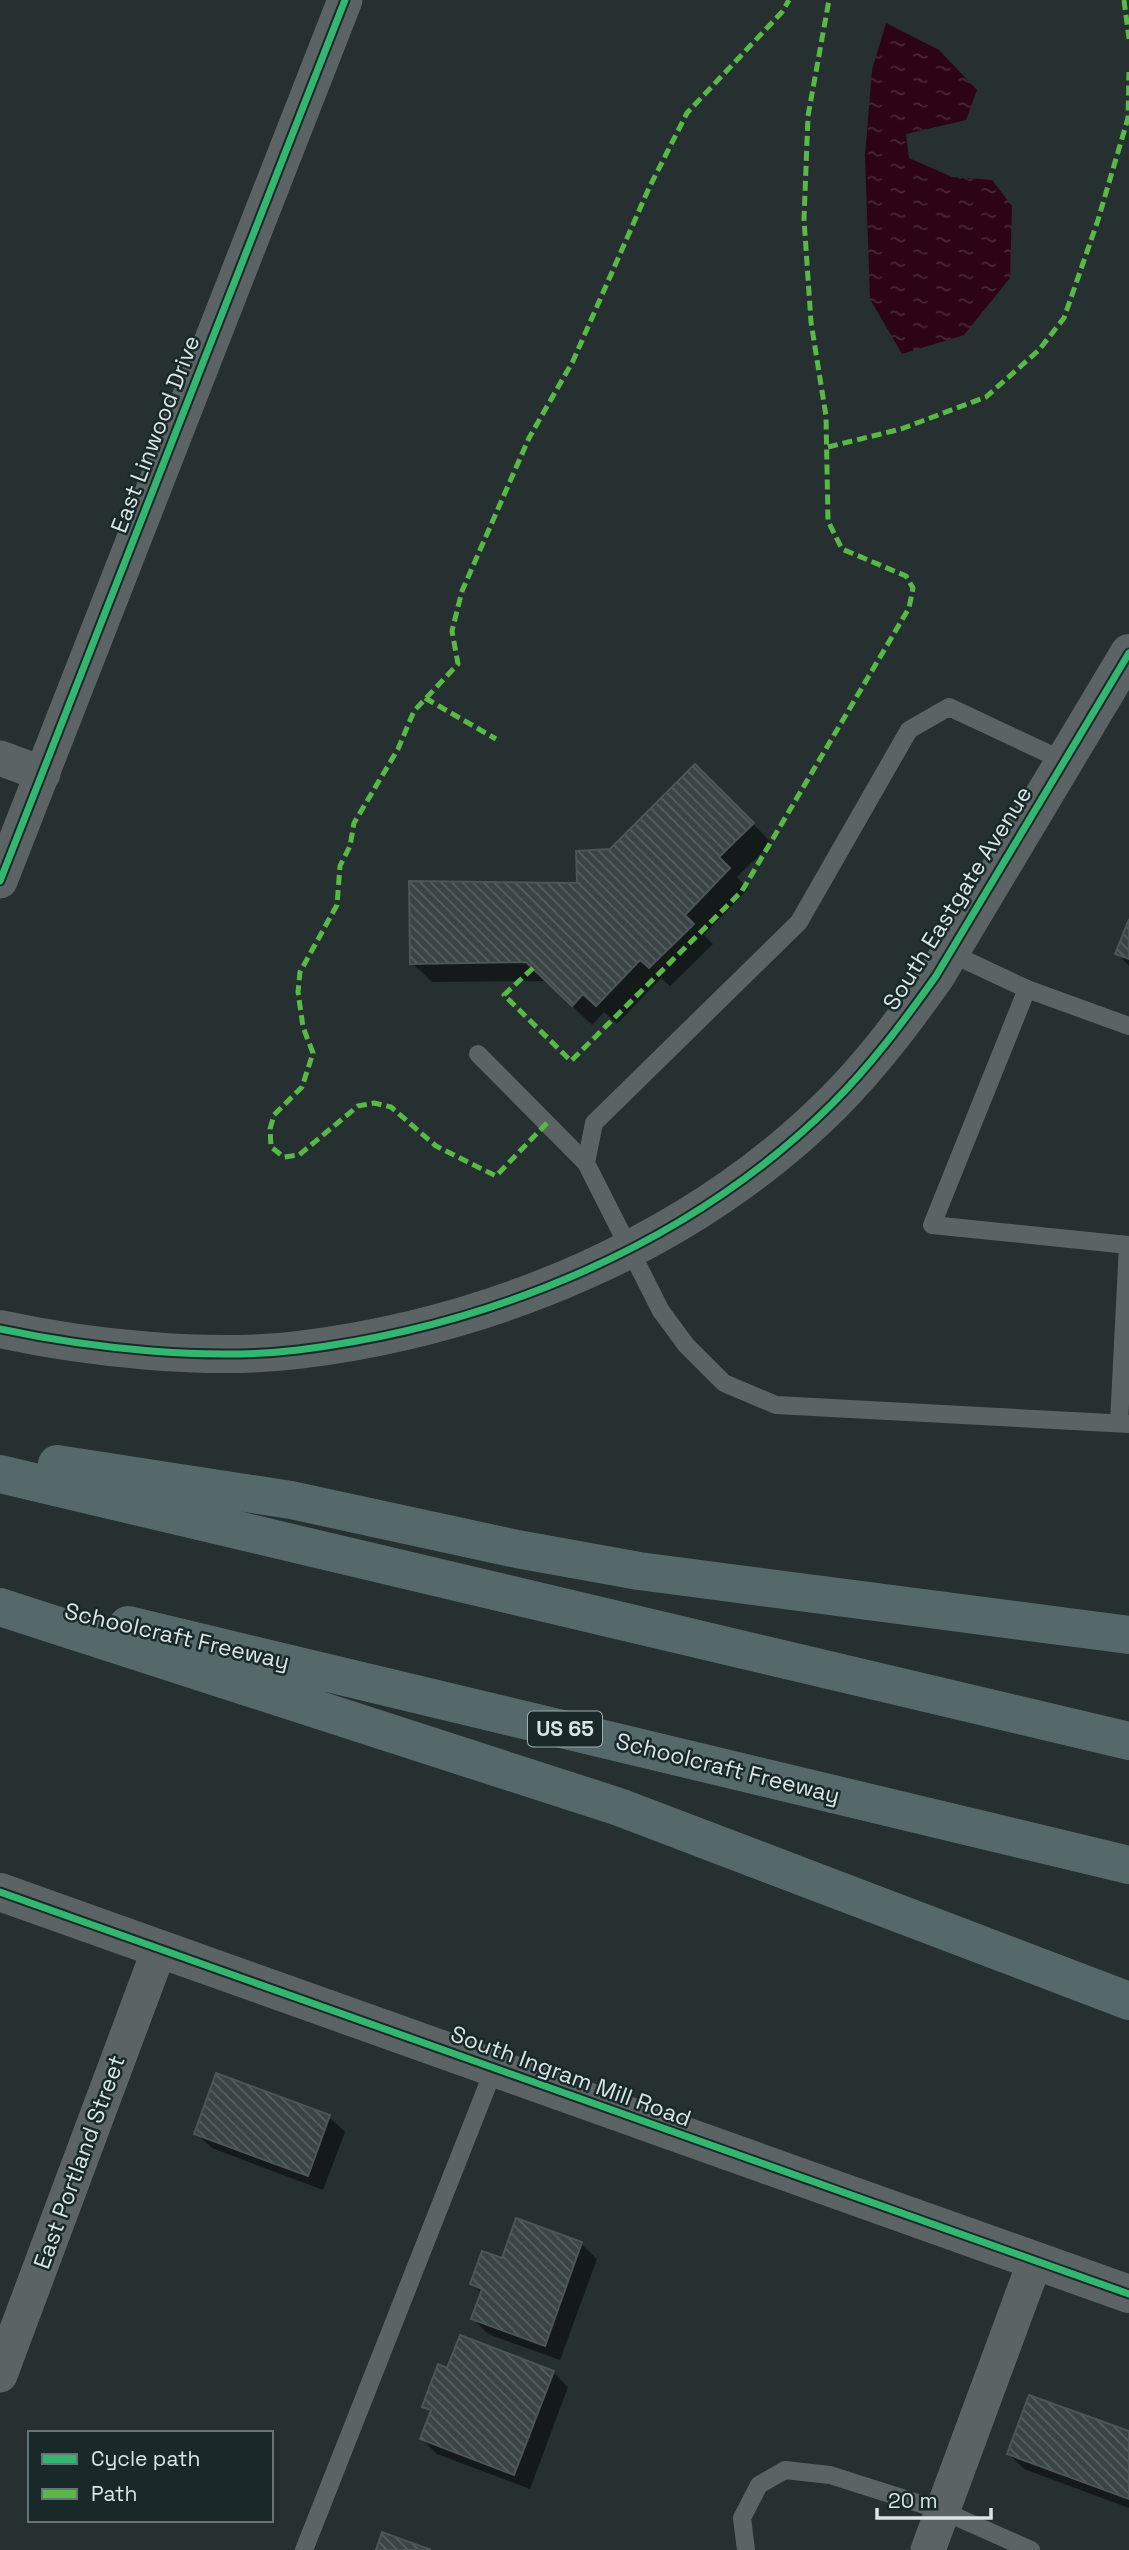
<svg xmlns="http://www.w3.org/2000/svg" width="1129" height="2550" font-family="'Space Grotesk',sans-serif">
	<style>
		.water { fill: url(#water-ripples) }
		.shadow { fill: #0007 }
		.building { fill: url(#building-back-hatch); stroke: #4d5555; stroke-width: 2 }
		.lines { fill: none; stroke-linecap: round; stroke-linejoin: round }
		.lane { stroke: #5c6364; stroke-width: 18 }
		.street { stroke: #5c6364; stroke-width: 35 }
		.secondary { stroke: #5c6364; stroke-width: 38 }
		.highway { stroke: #55696b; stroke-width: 38 }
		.quiet { stroke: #58b947; stroke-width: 5; stroke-dasharray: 10 5; stroke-linecap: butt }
		.cycleway-casing { stroke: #19292a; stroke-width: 11 }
		.cycleway { stroke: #33b770; stroke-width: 7 }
		.labels { text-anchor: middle; stroke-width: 5; stroke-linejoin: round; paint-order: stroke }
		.shield { fill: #19292a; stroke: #a0adad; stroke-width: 2 }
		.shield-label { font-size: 21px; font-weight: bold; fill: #dae5e5 }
		.street-label { font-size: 23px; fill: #dae5e5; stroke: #19292a }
	</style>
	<defs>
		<pattern id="water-ripples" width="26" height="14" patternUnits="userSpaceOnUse" patternTransform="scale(1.75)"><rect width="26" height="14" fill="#2c0416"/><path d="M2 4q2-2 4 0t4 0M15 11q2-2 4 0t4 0" fill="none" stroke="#4a2838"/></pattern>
		<pattern id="building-back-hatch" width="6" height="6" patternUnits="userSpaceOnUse" patternTransform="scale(1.75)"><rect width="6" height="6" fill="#3b4444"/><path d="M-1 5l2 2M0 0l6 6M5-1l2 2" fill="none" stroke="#575f5f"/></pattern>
	</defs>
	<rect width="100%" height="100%" fill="#263030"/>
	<path class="water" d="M886,23L939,50L977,90L966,120L906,134L909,158L952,177L992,180L1012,206L1010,278L964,335L902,354L870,299L865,156L872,70Z"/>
	<path class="shadow" d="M695,766L772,843L737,877L748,889L704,935L713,944L670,986L661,978L617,1024L604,1012L592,1025L547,981L432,982L412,963L579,884Z
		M1129,923V966L1117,953Z
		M329,2117L345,2132L323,2190L212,2148L196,2133Z
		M518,2220L581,2244L597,2259L560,2360L488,2334L473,2319L482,2294L472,2284L503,2260Z
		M448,2370L553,2372L568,2387L530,2489L437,2454L422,2439L432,2413L424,2406Z
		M1129,2433V2508L1024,2469L1009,2454Z"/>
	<path class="building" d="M695,764L754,823L719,857L730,868L685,915L694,924L649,968L640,960L596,1006L583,994L572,1006L526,962L410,964L409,881L577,883L576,851L610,849Z
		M1129,919V959L1115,954Z
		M216,2073L330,2115L308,2176L194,2134Z
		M516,2218L582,2242L545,2346L471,2319L482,2289L470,2284L482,2251L502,2258Z
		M460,2335L554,2371L514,2475L420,2439L431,2410L422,2407L438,2364L447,2368Z
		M1029,2395L1129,2431V2499L1007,2454Z
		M382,2532L431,2550H376Z"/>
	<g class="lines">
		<path class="lane" d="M1064,761L949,707L909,730L799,922L594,1123L586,1163L661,1311L686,1345L724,1383L776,1405L1129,1424
			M950,953L1027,989L932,1225L1128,1245L1119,1423
			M1027,989L1129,1026
			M478,1054L586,1163
			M304,2550L494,2069
			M746,2550L742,2518L759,2485L785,2470L830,2475L943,2511L1031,2550"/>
		<path class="street" d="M0,758L43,774
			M0,881L345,0
			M0,2375L159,1950
			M928,2550L1035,2261"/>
		<path class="secondary" d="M0,1329C89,1348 207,1361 298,1350C493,1326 691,1244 832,1104C871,1065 904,1021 936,976L1129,653
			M0,1892L1129,2294"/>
		<path class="highway" d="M57,1464L291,1500L517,1549L639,1571L1129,1635
			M0,1474L1129,1741
			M0,1607L619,1807L1129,2001
			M128,1625L1129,1865"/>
		<path class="quiet" d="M1124,0L1129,39
			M828,447L901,429L986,397L1039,350L1064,318L1098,220L1128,118L1129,72
			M425,698L496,739
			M533,968L504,995L571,1061L742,891L909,608L913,588L906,576L842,549L828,521L826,416L811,322L804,219L808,116L829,0
			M547,1123L496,1176L436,1146L391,1107L374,1103L358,1106L299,1155L284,1157L271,1147L270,1129L274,1115L302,1087L313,1053L303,1027L298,992L300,972L337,905L340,866L350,846L354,823L398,749L414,711L458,664L452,631L462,591L529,438L573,361L649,188L687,113L782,12L789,0"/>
		<defs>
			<path id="cycleway" d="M0,881L345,0
				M0,1329C89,1348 207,1361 298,1350C493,1326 691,1244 832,1104C871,1065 904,1021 936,976L1129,653
				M0,1892L1129,2294"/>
		</defs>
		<use href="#cycleway" class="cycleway-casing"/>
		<use href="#cycleway" class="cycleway"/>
	</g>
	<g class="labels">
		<rect class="shield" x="528" y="1711.5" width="74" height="35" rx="5"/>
		<g class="shield-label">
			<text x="565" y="1736">US 65</text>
		</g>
		<g class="street-label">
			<text transform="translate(155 434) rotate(-69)" y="8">East Linwood Drive</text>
			<text transform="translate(957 898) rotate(-58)" y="8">South Eastgate Avenue</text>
			<text transform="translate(177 1636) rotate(13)" y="8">Schoolcraft Freeway</text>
			<text transform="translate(728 1768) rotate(14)" y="8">Schoolcraft Freeway</text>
			<text transform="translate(571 2076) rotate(20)" y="8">South Ingram Mill Road</text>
			<text transform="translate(79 2162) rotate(-70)" y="8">East Portland Street</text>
		</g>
	</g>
	<rect x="28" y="2431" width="245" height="91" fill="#19292a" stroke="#667475" stroke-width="2"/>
	<rect x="42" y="2454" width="35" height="10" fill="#33b770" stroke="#667475" stroke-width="2"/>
	<text x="91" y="2466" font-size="21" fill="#dae5e5">Cycle path</text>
	<rect x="42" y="2489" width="35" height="10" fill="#58b947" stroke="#667475" stroke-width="2"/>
	<text x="91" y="2501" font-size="21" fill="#dae5e5">Path</text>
	<path d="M877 2508v10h114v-10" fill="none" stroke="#dae5e5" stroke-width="3.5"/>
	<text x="888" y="2508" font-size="21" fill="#dae5e5" stroke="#19292a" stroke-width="5" paint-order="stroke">20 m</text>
</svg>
